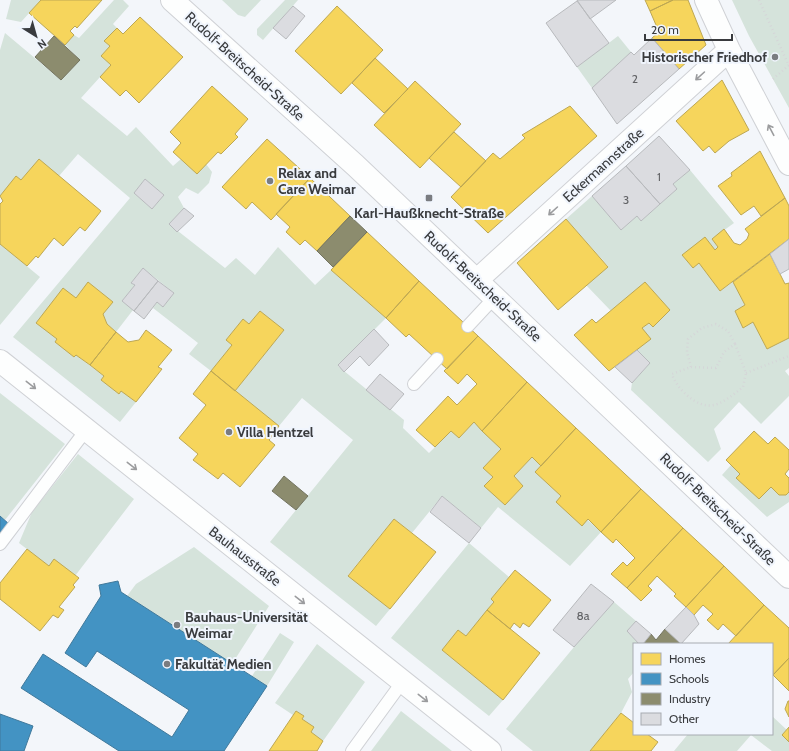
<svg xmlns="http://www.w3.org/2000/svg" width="789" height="751" font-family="Cabin,sans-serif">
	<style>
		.green { fill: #d5e3db; fill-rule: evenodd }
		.homes { fill: #f6d55c; stroke: #bda753 }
		.schools { fill: #4393c3; stroke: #40799b }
		.industry { fill: #8c8c6e; stroke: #737460 }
		.building { fill: #dbdce0; stroke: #b8babd }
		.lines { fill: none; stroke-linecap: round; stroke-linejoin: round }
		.service-casing { stroke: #cfd1d5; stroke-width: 14 }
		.minor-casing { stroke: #cfd1d5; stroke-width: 24 }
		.tertiary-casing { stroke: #cfd1d5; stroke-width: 24 }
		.path { stroke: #d5d6d8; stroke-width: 2.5; stroke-dasharray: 1 3; stroke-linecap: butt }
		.service { stroke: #fdfefe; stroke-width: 12 }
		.minor { stroke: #fdfefe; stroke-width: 22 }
		.tertiary { stroke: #fdfefe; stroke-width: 22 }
		.oneway { stroke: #9b9c9e }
		.poi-dot { fill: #7a7c80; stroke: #f0f5fd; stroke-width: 1.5 }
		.labels { text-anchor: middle; stroke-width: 4; stroke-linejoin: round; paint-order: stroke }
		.number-label { font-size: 12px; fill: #626366 }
		.poi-label { font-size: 14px; font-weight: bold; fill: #393b3e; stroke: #f0f5fd; text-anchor: start }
		.street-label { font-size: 14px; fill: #393b3e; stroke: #f0f5fd }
	</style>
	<rect width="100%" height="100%" fill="#f3f6fa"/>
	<path class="green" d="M11,0H41L21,22L6,19Z
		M114,0H123L129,6L113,24L117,28L104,41L110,46L101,56L111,65L81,98L127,136L136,127L173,166L181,159L206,164L212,172L209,183L198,194L186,188L178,197L184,208L169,224L225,268L236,258L255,275L278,247L315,285L331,270L386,318L338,366L404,420L403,428L429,453L451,431L459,438L474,422L501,449L483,468L493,477L485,486L505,505L523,486L514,476L532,457L541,466L535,472L601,532L570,566L498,507L481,528L442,496L412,533L394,519L348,575L390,609L376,626L270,542L353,440L302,398L279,426L235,391L284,330L260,311L249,324L243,319L226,340L232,345L211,371L189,354L198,343L153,308L157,302L163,307L174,293L143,268L131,283L135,285L122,301L133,310L116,332L107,324L103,314L113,302L88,282L76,298L63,289L36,323L57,339L55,342L74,357L76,355L104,376L101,380L119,394L121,391L136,402L120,422L13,337L130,198L78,154L59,176L39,159L21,180L16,177L0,196V50L5,33L61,80L80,60L65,45L74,35L79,38ZM145,179L164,195L152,209L134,193Z
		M222,0H261L245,17L238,15Z
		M285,0H298L263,40L257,35V29Z
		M732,0H789V108L749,36Z
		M618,36L631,52L592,88L577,67Z
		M690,170L734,223L712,239L718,247L715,250L682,255L693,268L699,263L720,291L733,282L745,305L735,311L743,327L753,322L767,349L789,338V368L785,371L789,376V396L761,424L739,402L714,429L721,449L708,462L631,390L632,383L650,363L637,350L642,328L649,323L653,327L670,310L645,282L611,311L586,285L608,266L566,219L592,196L621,230L637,216L641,221L677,189L673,184Z
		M0,244L40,277L0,325Z
		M0,393L65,444L5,520L0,516Z
		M78,454L134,499L75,576L49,566L19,543L32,512Z
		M731,465L740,474L737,478L759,499L771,487L779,495H786L789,492V502L767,517L722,475Z
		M469,543L509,577L491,599L494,602L466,636L458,630L442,650L503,700L489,716L391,638Z
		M194,547L269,606L232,664L127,596L136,584Z
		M614,602L636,621L627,631L639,644H634V672L628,679L632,692L621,713L590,751H533L506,729L574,647Z
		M280,633L294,642L267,686L252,676Z
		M317,644L365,682L323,741L311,732L314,727L302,719L304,716L296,711L293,715L275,703Z
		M401,711L452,751H371Z
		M772,716L787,730L782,735L789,742V751H772L751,735L737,751H674L688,734H772Z"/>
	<path class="homes" d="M41,0H102L77,28L75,26L70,31L74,35L65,45L29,13Z
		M645,0H673L650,11Z
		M673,0H688L706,45L679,69L652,38L659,32L650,11Z
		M337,6L383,50L341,94L295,51Z
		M140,17L183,57L139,103L126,90L120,96L100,77L111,65L101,56L110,46L104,41L117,28L123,34Z
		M375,58L408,89L384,113L352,83Z
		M722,80L749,130L729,141L715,153L709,146L703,151L676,121Z
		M415,81L461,124L420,168L374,125Z
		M212,86L248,119L235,134L238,137L221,154L218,152L197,174L173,152L181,143L170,132Z
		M570,106L597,136L488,233L451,197L493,153L500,159L525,138L522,135Z
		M454,132L486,161L461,187L429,158Z
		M267,139L310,178L271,220L252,202L246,209L222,187Z
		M760,151L785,198L761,216L754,206L741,215L718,186L732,176L731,173Z
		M39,159L101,211L85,231L80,227L63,246L54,238L38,258L36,256L27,266L0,244V204L3,201L0,196L16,176L21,180Z
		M310,178L350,216L317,251L305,240L300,245L286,232L290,227L276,214Z
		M785,198L789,206V239L720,291L699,263L693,268L682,255L705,237L715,250L718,247L712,239L724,229L734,243L740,245L747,239L749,234L745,229Z
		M566,219L608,267L558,310L517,263Z
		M367,232L419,281L386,318L331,270Z
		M770,254L785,284L789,283V338L767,349L753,322L743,328L735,311L745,305L733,282Z
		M419,281L478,336L447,369L409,334L406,337L386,318Z
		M88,282L113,302L103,314L107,324L116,332L90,365L76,355L74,357L55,342L57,339L36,323L63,288L76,298Z
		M645,282L670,310L653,327L649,323L642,328L651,339L609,371L574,335L592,319L596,323Z
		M260,311L284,330L235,391L211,371L232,345L226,340L243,319L249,324Z
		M146,330L172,350L158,367L162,369L136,402L121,391L119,394L101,380L104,376L90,365L116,332L128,342L139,340Z
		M478,336L527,382L482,431L474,422L459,438L451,431L435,447L416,430L448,396L457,405L477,384L467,374L458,384L444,371Z
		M211,371L279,426L269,440L275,445L240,487L223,473L218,479L193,460L198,454L179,438L206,405L193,394Z
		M527,382L576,428L541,466L532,457L514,476L523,486L505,505L484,486L493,477L483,468L501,449L482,431Z
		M576,428L641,489L601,532L588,519L582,526L556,502L561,496L535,472Z
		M754,431L768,444L775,437L789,450V469L785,474L789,478V492L786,495H779L771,487L759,499L736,478L740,474L726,460Z
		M641,489L683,528L627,588L611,574L623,562L627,566L635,558L616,539L613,543L601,532Z
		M394,519L436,552L390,609L348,576Z
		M683,528L724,566L686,607L674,596L676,594L657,576L648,586L652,590L641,601L627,588Z
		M27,549L49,566L54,559L79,578L73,585L75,587L59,607L64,610L58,618L53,615L40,631L0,599V583Z
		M724,566L764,605L736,636L723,624L718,630L707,620L713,614L703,605L694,615L686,607Z
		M515,570L551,600L529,627L523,623L520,628L514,623L510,629L487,610L494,602L491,599Z
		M764,605L789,628V658L773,675L772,644H728Z
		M487,610L540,653L503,700L442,650L458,630L466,636Z
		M789,658V691L773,675Z
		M788,701H789V717L785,709Z
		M296,711L304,716L302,719L314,727L311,732L323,741L317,751H269Z
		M621,713L634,723V734H647L658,742L651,751H590Z
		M789,727V742L782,735Z"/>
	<path class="schools" d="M0,516L9,524L0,536Z
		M118,581L121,592L267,686L224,751H119L21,688L43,654L172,737L189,710L97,651L86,667L65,653L101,596L99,585Z
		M0,714L33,726L24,751H0Z"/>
	<path class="industry" d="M54,36L80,60L61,80L35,57Z
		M350,216L367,232L333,267L317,251Z
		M284,476L308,496L296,510L272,491Z
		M665,629L681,644H643L651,634L656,640Z"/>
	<path class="building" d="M577,0H616L590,19Z
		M577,1L609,43L577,67L546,23Z
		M293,6L305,16L286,39L273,28Z
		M652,38L679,69L617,124L592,88L631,52L634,55Z
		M659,136L690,170L673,184L677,189L660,204L626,166Z
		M626,166L660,204L641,221L637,216L621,230L592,196Z
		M145,179L164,195L152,209L134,193Z
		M184,208L194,216L177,232L169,224Z
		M789,239V269L780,274L770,254Z
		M143,268L158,281L134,311L122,301L135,285L131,283Z
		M158,281L174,293L163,307L157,302L144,319L134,311Z
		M374,329L389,345L369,366L360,356L344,372L338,365Z
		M637,350L650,363L632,383L615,367Z
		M380,374L404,394L390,410L366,390Z
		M442,496L481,528L469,543L430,512Z
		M591,584L614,602L574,647L553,630Z
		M686,607L694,615L699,624L681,644L665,629Z
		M636,621L651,634L643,644H639L627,631Z"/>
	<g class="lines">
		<defs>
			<path id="service" d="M468,326L495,297
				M414,384L437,359
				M0,544L86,430
				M352,751L403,681"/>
			<path id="minor" d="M706,0L729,50L789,164
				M477,280L729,50
				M0,361L490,751"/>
			<path id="tertiary" d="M172,0L355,165L789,577"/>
		</defs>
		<use href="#service" class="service-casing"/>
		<use href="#minor" class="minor-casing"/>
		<use href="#tertiary" class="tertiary-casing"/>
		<path class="path" d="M759,0L789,66
			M773,79L789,65
			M735,344L746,373L743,387C734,394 725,402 714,405C697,409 676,388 672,374L691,367L716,368L724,352Z
			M691,367L687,352L688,339L702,328L716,324L728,331L735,344
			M746,373L789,356"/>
		<use href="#service" class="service"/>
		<use href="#minor" class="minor"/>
		<use href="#tertiary" class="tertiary"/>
	</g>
	<defs><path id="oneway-shaft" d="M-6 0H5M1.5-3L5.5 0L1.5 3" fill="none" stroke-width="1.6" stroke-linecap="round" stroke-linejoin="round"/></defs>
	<g class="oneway">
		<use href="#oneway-shaft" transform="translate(700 76) rotate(138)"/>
		<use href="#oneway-shaft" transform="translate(771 130) rotate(-118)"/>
		<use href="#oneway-shaft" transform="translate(553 211) rotate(138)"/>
		<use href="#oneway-shaft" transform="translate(31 385) rotate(38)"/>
		<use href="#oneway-shaft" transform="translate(132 466) rotate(38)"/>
		<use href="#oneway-shaft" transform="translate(300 600) rotate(38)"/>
		<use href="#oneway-shaft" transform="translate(423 698) rotate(38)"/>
	</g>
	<g class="poi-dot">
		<circle cx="775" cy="57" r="4"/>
		<circle cx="270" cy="181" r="4"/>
		<rect x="425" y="194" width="8" height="8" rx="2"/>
		<circle cx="229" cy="432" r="4"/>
		<circle cx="177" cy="625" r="4"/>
		<circle cx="167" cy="664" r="4"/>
	</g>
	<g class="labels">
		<g class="number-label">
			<text x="635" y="83">2</text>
			<text x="659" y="181">1</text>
			<text x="626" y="204">3</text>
			<text x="583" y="620">8a</text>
		</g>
		<g class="poi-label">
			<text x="767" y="62" text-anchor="end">Historischer Friedhof</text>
			<text x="278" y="178">Relax and<tspan x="278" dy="16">Care Weimar</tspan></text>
			<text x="429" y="218" text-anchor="middle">Karl-Haußknecht-Straße</text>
			<text x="237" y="437">Villa Hentzel</text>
			<text x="185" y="622">Bauhaus-Universität<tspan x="185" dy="16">Weimar</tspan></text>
			<text x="175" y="669">Fakultät Medien</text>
		</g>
		<g class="street-label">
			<text transform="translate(245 66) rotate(42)" y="5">Rudolf-Breitscheid-Straße</text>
			<text transform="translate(603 165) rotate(-42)" y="5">Eckermannstraße</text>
			<text transform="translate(483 286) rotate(43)" y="5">Rudolf-Breitscheid-Straße</text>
			<text transform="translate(718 509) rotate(44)" y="5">Rudolf-Breitscheid-Straße</text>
			<text transform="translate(245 556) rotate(38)" y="5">Bauhausstraße</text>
		</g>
	</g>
	<rect x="633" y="643" width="140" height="92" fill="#f0f5fd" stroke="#a7abb1"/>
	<rect x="641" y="653" width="20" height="12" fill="#f6d55c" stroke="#a7abb1"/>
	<text x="669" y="663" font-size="12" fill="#393b3e">Homes</text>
	<rect x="641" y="673" width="20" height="12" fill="#4393c3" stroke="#a7abb1"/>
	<text x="669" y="683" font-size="12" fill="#393b3e">Schools</text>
	<rect x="641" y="693" width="20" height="12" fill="#8c8c6e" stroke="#a7abb1"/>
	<text x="669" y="703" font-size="12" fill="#393b3e">Industry</text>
	<rect x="641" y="713" width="20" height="12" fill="#dbdce0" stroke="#a7abb1"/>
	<text x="669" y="723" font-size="12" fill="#393b3e">Other</text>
	<g transform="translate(36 36) rotate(143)" stroke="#f0f5fd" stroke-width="3" paint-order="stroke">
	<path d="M0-3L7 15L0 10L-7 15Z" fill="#393b3e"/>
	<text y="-6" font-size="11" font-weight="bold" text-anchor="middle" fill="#393b3e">N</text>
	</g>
	<path d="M645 34v6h87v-6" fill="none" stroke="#393b3e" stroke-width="2"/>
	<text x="651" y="34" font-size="12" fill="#393b3e" stroke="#f0f5fd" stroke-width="3" paint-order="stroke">20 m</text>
</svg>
